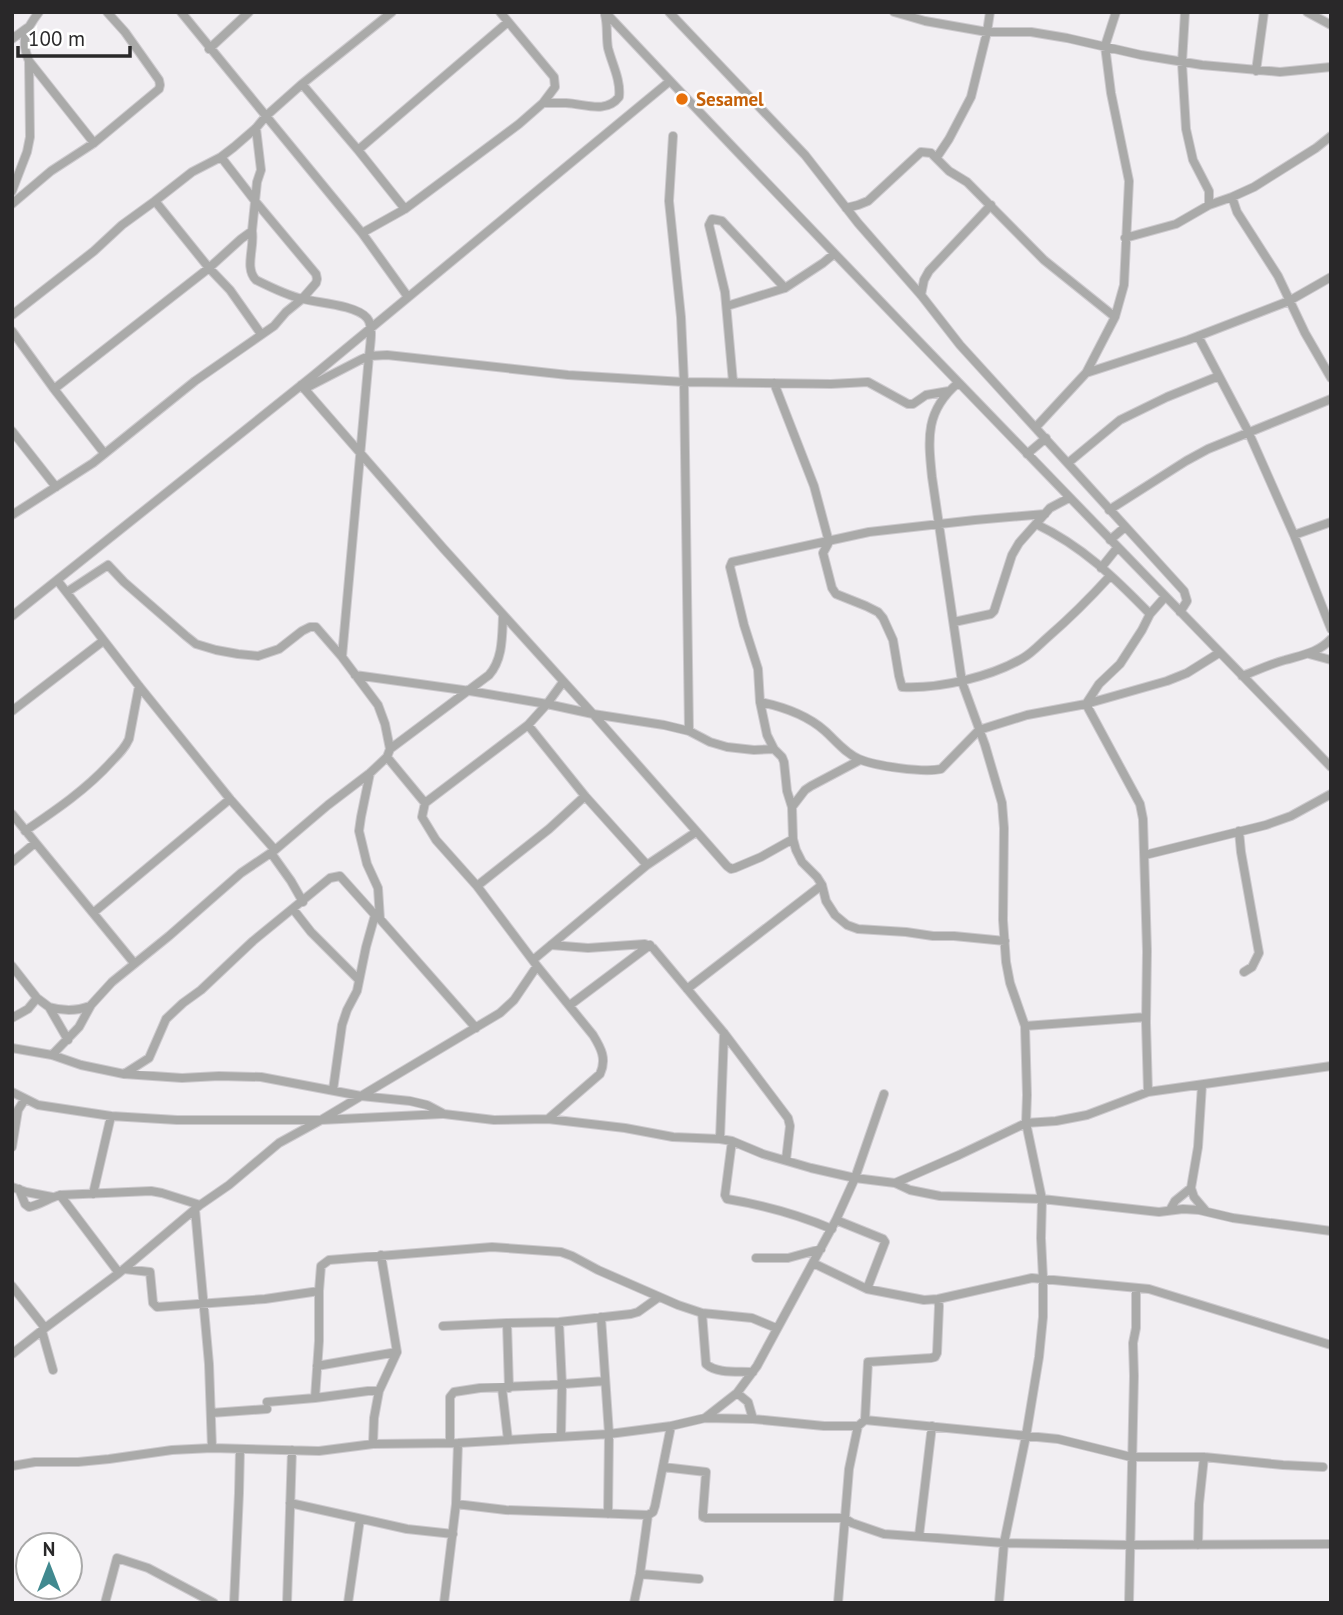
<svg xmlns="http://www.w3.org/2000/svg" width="1343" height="1615" font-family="'PT Sans',sans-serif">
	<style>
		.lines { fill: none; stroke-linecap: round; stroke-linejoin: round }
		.minor-casing { stroke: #cdcace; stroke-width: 10 }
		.minor { stroke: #aaaaa9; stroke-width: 8 }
		.food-dot { fill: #e8710a; stroke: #fff; stroke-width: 2.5 }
		.labels { text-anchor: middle; stroke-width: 5; stroke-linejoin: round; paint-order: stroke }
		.food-label { font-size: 19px; font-weight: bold; fill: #c56008; stroke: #fff; text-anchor: start }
	</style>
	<rect width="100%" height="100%" fill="#f1eef2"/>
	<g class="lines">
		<defs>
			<path id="minor" d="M181,12L266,116L302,84L392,12
				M605,12C844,266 1088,516 1331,767
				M669,12L805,155L858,223L921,295L960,345L1184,591L1187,601L1180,612
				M894,12L925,21L987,32H1031L1067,38L1141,55L1202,65L1280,72L1331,67
				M1185,12L1182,63L1186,129L1193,160L1209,191V205
				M1307,12L1331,25
				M12,39L27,28
				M209,49L249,12
				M29,61L94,143
				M1256,71L1264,12
				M302,84L358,150L508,22
				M543,103C551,103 559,103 566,103C585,104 606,114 619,97C621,80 612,64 608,48C606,37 608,26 605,15
				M673,136L669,201L681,317L684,382L689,731
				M358,150L405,209
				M937,157L949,139L971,97L987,32L990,12
				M12,191L27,152L30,137L29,61C20,40 26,29 39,12
				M1232,197L1237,212L1278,276L1305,333L1331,378
				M155,201L192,172L221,157L234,147L256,128L266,116L362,233L408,297
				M12,204L51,171L94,143L159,89L160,85L159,80L125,32L107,12
				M846,208L858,205L868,201L921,152L931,153L949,171L967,182L1044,260L1115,317
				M252,231C255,247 244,268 256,280C270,287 288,296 303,299C319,303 356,305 367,318C374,326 370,346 369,356L342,657L378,705L385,724L390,749
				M362,233L405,209L519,124L543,103L555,87L554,77L500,12
				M1125,238L1176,224L1209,205L1232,197L1254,187L1316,148L1331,136
				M921,295L924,280L929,271L991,205
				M727,306L785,288L823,263L834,254
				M12,315L94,251L122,225L155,201L209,268L230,290L261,334
				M12,331L54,389L209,268L241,239L252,231L257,182L261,170L256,128
				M1198,336L1248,431L1294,535L1331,629
				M1086,373L1188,340L1289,301L1331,277
				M733,382L725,292L709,225L712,219L722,221L785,288
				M774,383L814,486L829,542L823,553L832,588L836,594L866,606L878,612L883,618L893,640L899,676L902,687C939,689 991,677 1023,658C1032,653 1040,644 1048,637C1070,618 1090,598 1110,576
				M958,383C925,411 928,438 932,477L962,682L985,745L1002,803L1004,828L1003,920L1006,962L1010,983L1025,1026L1027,1095L1026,1123L1042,1199L1041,1238L1043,1278V1317L1039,1357L1026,1436L1004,1543L999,1603
				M301,385L443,548L593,714L727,866L731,869L735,868L761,857L793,839
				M54,389L104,453
				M304,389L362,359L369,356L387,355L568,375L684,382L831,384L868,382L908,404H913L926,395L949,391
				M1036,427L1086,373L1115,317L1124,285L1129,181L1111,93L1105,46L1116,12
				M12,431L56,487
				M1027,454L1046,438
				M1068,463L1120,420L1167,397L1219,376
				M1109,510L1186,461L1208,449L1331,399
				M12,515L93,463L195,381L274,326L286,312L302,299L316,283L317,279L316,274L255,201L221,157
				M1036,524C1082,546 1115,578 1150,614
				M1294,535L1331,522
				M1110,540L1125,527
				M1101,568L1117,548
				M57,580L139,686L230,799L275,850
				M67,592L108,565L124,582L186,636L196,644L216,650L238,654L258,656L279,649L302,631L310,627H316L342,657
				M12,616L314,375L670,81
				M954,622L991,614L994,611L1012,555L1019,543L1050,508L1069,498
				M1309,654L1331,660
				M355,675L470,691L547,704L593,714L664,725L689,731L710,742L727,747L754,750L774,749
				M1242,676C1256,671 1270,664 1285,660C1302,655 1318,653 1331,639
				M760,702C784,707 807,715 825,731C836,741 845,753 859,759C875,766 924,773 941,769L979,730L1027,715L1086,704L1167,681L1187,673L1219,653
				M1086,704L1140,804L1143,819L1147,951L1146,1023L1148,1092
				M1086,704L1099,684L1120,664L1142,630L1150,614L1165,597
				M12,711L103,641
				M387,757L425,803L422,817L436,840L477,886L537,966L593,1035C601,1048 607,1059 600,1074L548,1119
				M860,760L811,786L805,790L792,807L793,839L796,850L802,862L817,877L822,885L826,901L835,915L847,925L858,929L906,932L933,936H954L1005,941
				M370,773L361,817L359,831L367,864L378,888L380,919
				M585,796L647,865
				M425,803L528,725L547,704L563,682
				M792,807L787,791L784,762L782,757L774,749L767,735L760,702L758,669L744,625L730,567L732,562L869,532L975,520L1045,514
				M12,814L134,963
				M25,831C56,810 87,789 112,761C119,754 125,748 129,739L139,686
				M1239,831L1241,852L1259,953L1252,967L1244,972
				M271,853L291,881L303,902
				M1145,855L1266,825L1291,816L1331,794
				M12,862L35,843
				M477,886L549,829L585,796L528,725
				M293,909L311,932L359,980
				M93,913L230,799
				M551,945L588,948L645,944L653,948L724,1033L788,1118L790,1126L786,1160
				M533,960L647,865L696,832
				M12,966L37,998L49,1007L68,1040
				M687,989L822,885
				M570,1005L650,945
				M49,1007C63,1011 77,1011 90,1006
				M12,1018L28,1009L37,998
				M1025,1026L1146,1017
				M12,1048L52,1055L81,1065L124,1074L182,1078L219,1076L261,1077L361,1096L500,1013L514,1000L537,966
				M52,1055L79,1027L91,1005L112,982L169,936L241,873L275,850L328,805L370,773L387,757L390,749L489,675C503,659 502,637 503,616
				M124,1074L149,1058L166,1019L183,1003L201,990L253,941L330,878L340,876L375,915L380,919L476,1028
				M1202,1085L1198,1147L1191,1188L1194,1197L1205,1210
				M333,1090L342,1025L347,1010L357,991L366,947L375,915
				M12,1092L38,1105L111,1116L177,1120H321L442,1114
				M720,1139L724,1033
				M732,1141L725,1195L727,1199C763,1205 797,1214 832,1229
				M12,1147L18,1110L25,1099
				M895,1183L959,1155L1026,1123L1056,1121L1087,1115L1148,1092L1331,1066
				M12,1187L26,1192L52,1197
				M19,1189L25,1204L29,1207C40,1205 49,1198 60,1195L151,1191L162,1193L200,1205
				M93,1194L111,1116
				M60,1195L119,1273
				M195,1209L209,1364L212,1448
				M1170,1210L1175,1201L1191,1188
				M836,1220L883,1239L885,1242L867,1289
				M756,1258H788L821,1249
				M813,1263L867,1289L924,1300L938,1299L1032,1278L1149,1289L1331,1345
				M124,1269L150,1272L153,1303L157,1307L265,1299L319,1291V1341L315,1398
				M12,1286L45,1328
				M319,1291L321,1266L329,1260L492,1247L561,1252L572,1256L598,1270L678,1305L702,1313L752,1318L776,1328
				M702,1313L706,1364C717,1374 738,1371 753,1372
				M601,1317L609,1434L608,1514
				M559,1322L562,1385L561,1436
				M507,1323L509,1388
				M443,1326L507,1323L559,1322L631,1314L638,1312L659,1297
				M42,1331L53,1370
				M12,1354L45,1328L119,1273L200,1205L229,1185L279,1143L321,1120L361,1096L410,1101L427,1105L444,1114L494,1120L548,1119L625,1128L673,1137L720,1139L732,1141L763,1154L811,1168L855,1178L895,1183L910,1190L940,1196L1042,1199L1159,1212L1183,1209L1199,1210L1233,1218L1331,1231
				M317,1366L397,1352
				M502,1388L508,1440
				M737,1393L748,1402L753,1419
				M267,1402L315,1398L368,1391H379
				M211,1413L267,1409
				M705,1418L737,1393L757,1366L836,1220L855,1178L884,1094
				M865,1420L868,1362L931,1358L935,1357L937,1353L939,1306L938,1299
				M450,1442V1397L454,1392L480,1388L550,1385L605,1381
				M373,1444L374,1418L379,1391L397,1352L381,1255
				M12,1466L35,1462H78L109,1459L172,1450L212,1448L319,1451L373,1444L458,1443L609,1434L671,1426L705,1418L753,1419L824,1426H858L865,1420L1058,1439L1131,1457H1204L1283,1465L1323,1467
				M663,1467L706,1472L703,1512V1517L706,1518H844L852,1523L884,1534L1004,1543L1130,1545L1331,1544
				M290,1503L407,1529L453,1534
				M456,1504L506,1510L648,1515L653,1512L655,1506L671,1426
				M919,1536L932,1426
				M1198,1545L1199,1504L1204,1457
				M640,1574L699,1579
				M105,1603L117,1558L148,1568L214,1603
				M234,1603L239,1493L240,1449
				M287,1603L292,1450
				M348,1603L360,1519
				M444,1603L456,1504L458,1443
				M634,1603L640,1574L648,1515
				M838,1603L849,1469L858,1426
				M1129,1603L1134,1376L1133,1343L1136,1328V1288"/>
		</defs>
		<use href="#minor" class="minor-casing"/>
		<use href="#minor" class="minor"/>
	</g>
	<circle class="food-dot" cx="682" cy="99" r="7"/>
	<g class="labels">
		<g class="food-label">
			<text x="696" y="106">Sesamel</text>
		</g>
	</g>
	<rect width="1343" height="1615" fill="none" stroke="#292829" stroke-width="28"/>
	<g transform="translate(49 1566)"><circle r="33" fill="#ffffff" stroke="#a9a9a9" stroke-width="2"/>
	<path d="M0-5L12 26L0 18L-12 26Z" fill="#41898f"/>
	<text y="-10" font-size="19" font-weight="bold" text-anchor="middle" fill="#292829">N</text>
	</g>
	<path d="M18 46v10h112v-10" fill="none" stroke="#292829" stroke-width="3.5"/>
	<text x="28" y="46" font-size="21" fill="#292829" stroke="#ffffff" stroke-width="5" paint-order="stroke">100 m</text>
</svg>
